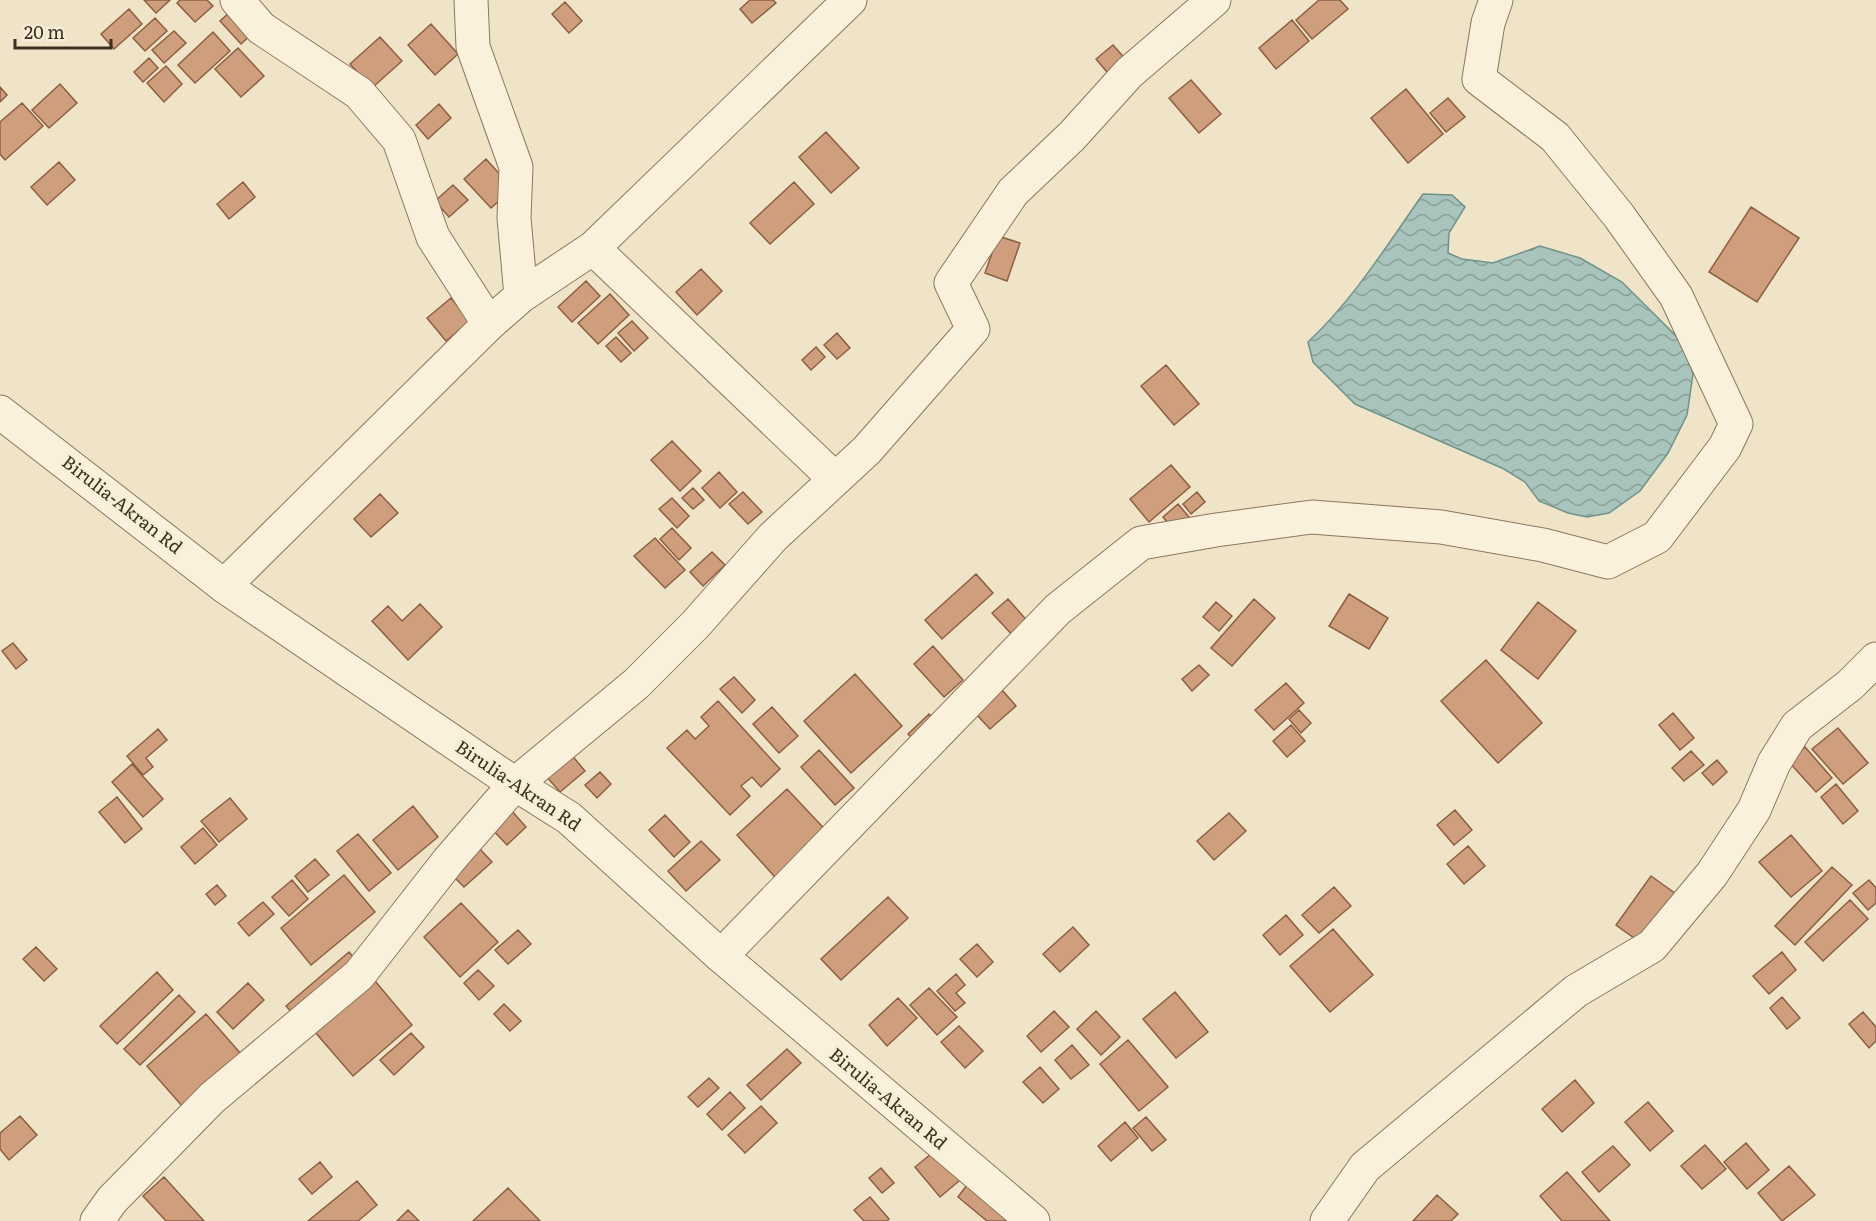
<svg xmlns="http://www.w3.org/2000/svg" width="1876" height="1221" font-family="Literata,serif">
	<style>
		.water { fill: url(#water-waves); stroke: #6f938a; stroke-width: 1.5 }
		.building { fill: #cf9f7d; stroke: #8d5f41; stroke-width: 1.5 }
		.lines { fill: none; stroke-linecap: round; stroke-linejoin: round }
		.minor-casing { stroke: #8d765c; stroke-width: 35 }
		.tertiary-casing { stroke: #8d765c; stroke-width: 35 }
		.minor { stroke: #faf1dc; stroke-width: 33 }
		.tertiary { stroke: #faf1dc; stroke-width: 33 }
		.labels { text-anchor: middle; stroke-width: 6; stroke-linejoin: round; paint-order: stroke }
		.street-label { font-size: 18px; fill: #3d2e20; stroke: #f7eed8 }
	</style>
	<defs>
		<pattern id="water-waves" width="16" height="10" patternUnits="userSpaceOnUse" patternTransform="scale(1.5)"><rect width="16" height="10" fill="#a9c4bc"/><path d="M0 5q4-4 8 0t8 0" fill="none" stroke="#8ba098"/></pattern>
	</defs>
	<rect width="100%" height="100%" fill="#f0e4c8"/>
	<path class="water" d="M1423,194L1452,195L1465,207L1449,233L1448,253L1462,259L1493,263L1540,246L1580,258L1622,282L1685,345L1693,374L1687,415L1668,453L1640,491L1609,513L1587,517L1568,513L1539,501L1525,482L1504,469L1355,404L1313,362L1308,342C1354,299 1387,245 1423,194Z"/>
	<path class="building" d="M144,0H170L156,13Z
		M180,0H207L213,6L195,22L177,3Z
		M750,0H773L776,3L752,23L740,9Z
		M1319,0H1340L1348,9L1312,39L1296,20Z
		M565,2L582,21L569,33L552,14Z
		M234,8L255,31L241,44L220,21Z
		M129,9L142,24L114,49L101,34Z
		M155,18L167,31L145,51L133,38Z
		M1292,20L1309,41L1276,69L1259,48Z
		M431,24L458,54L435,75L408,45Z
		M174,31L186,43L164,63L152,50Z
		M213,32L230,51L195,83L178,65Z
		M380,37L402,61L372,88L350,64Z
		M1113,45L1129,63L1112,78L1096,59Z
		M238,48L264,76L241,97L215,69Z
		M149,58L158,68L143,82L134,72Z
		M166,66L182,84L164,102L147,83Z
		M1191,80L1221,114L1199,133L1169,98Z
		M60,84L77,103L49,128L32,110Z
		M0,87L7,95L0,102Z
		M1406,89L1443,134L1408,163L1371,118Z
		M1448,98L1465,117L1446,132L1430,113Z
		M22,103L43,126L5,160L0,154V122Z
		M439,104L451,118L428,139L416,125Z
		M826,132L859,168L831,193L799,157Z
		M486,159L513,189L491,208L464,179Z
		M59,162L75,180L47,205L31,187Z
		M243,182L255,197L229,219L217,204Z
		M794,182L814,204L770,244L750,223Z
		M453,185L468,200L449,217L435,201Z
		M1751,207L1799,238L1757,302L1709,272Z
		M998,236L1020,243L1007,281L985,273Z
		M701,269L722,291L697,315L676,292Z
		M586,281L600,296L572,322L558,307Z
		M610,294L629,315L598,344L578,323Z
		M451,298L470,321L446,341L427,318Z
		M632,321L648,338L634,351L618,333Z
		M837,333L850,348L837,359L824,345Z
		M616,337L631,353L621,362L606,346Z
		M816,347L825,357L811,370L802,360Z
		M1166,365L1199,404L1174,425L1141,386Z
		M672,441L701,471L680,491L651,460Z
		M1171,465L1190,487L1149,522L1130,499Z
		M719,472L737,492L720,508L702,488Z
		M693,488L704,500L693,509L682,498Z
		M743,492L762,512L748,524L729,504Z
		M1197,492L1205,502L1191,514L1183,504Z
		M380,494L398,513L371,537L354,519Z
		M672,498L689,516L677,528L659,509Z
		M1178,504L1189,517L1174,530L1163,517Z
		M672,528L691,548L679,560L660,539Z
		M655,538L685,570L665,588L634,556Z
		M712,552L725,565L703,586L690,572Z
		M976,574L993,593L942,639L925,620Z
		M1349,594L1388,618L1369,649L1329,626Z
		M1008,599L1030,624L1015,638L992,613Z
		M1254,599L1275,618L1232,666L1211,648Z
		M1216,602L1232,616L1219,631L1203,617Z
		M1538,602L1576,631L1538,679L1501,650Z
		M420,604L442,627L408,660L372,621L388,606L402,621Z
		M13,643L27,660L16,669L2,651Z
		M933,646L963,680L944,697L914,664Z
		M1486,660L1542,723L1498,763L1441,701Z
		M1199,665L1209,675L1192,691L1182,679Z
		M855,674L902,726L851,773L804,721Z
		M734,677L755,700L742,713L720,689Z
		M1286,683L1304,703L1274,730L1255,710Z
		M1002,690L1016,706L990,729L976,714Z
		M718,701L780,769L761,787L752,777L741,786L750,796L730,815L667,748L687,730L695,739L709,726L701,717Z
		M772,707L798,736L779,753L753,724Z
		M1299,710L1311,723L1301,733L1289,719Z
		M1673,713L1694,738L1680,750L1659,725Z
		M929,714L939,725L918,745L908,734Z
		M1291,725L1305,741L1287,757L1273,741Z
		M1838,728L1868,763L1843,784L1812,749Z
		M158,729L167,740L146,758L153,767L143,775L127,756Z
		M1805,747L1832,778L1816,792L1788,761Z
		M819,750L854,788L835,805L801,767Z
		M1691,751L1704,765L1684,781L1672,768Z
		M570,753L585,771L560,792L545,775Z
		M1717,760L1727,772L1713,785L1702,773Z
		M132,764L163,799L143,817L112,782Z
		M600,772L611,784L597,798L585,785Z
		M1836,784L1858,811L1843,824L1821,797Z
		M787,789L834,839L783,886L737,835Z
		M117,797L142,829L125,843L99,812Z
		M230,798L247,819L219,842L201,821Z
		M413,806L438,837L398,870L373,840Z
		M510,809L526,827L507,845L490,827Z
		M1455,810L1472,830L1454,845L1437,825Z
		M1229,813L1246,831L1214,860L1197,841Z
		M665,815L690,842L674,857L649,830Z
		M203,828L217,845L195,864L181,847Z
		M358,834L391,873L369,891L337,851Z
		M1791,835L1822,871L1791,897L1759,862Z
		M701,841L720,860L686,891L668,871Z
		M1468,846L1485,866L1464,884L1447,864Z
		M479,848L492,862L464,887L451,874Z
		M315,859L329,875L308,892L295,876Z
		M1832,867L1852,885L1795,945L1775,926Z
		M344,875L375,912L311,965L281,928Z
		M1651,876L1676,894L1641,943L1616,925Z
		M292,880L308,899L289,916L272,897Z
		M1869,880L1876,888V903L1868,910L1853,893Z
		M217,885L226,896L215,905L206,894Z
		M1334,887L1351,906L1319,933L1302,915Z
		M888,897L908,918L841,980L821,959Z
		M1850,900L1868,919L1823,961L1805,942Z
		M263,902L274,914L249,936L238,923Z
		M461,903L498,942L460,977L424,937Z
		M1286,915L1303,935L1280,955L1263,935Z
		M1073,927L1089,945L1060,972L1043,954Z
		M1333,929L1373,975L1330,1012L1290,966Z
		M518,930L531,944L508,964L495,950Z
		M977,944L993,962L977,977L960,959Z
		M36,947L57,969L44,981L23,959Z
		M349,952L360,965L297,1018L286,1006Z
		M1782,952L1796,970L1769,994L1753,976Z
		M478,970L494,986L479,1000L464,983Z
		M157,972L173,990L117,1044L100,1026Z
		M956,974L965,985L956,993L965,1003L955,1011L937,991Z
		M375,981L412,1025L353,1076L315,1032Z
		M248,983L264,1000L233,1029L217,1012Z
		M929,988L957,1017L937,1035L910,1005Z
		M1175,992L1208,1032L1176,1058L1143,1019Z
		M179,995L195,1012L140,1065L124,1049Z
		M1782,997L1800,1018L1787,1029L1770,1008Z
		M898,998L917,1018L887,1046L869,1025Z
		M504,1004L521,1021L510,1031L494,1014Z
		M1054,1011L1069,1027L1041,1052L1027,1036Z
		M1096,1011L1120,1037L1101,1055L1077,1029Z
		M1863,1012L1876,1027V1041L1869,1048L1849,1024Z
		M206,1014L241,1054L183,1107L147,1066Z
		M959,1026L983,1051L965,1068L941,1042Z
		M411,1033L424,1047L394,1075L380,1060Z
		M1128,1040L1168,1087L1139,1111L1100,1064Z
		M1072,1045L1089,1065L1071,1079L1055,1060Z
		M787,1049L801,1063L761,1100L747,1085Z
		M1040,1067L1059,1089L1043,1103L1023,1082Z
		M709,1078L719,1088L698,1107L688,1097Z
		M1575,1080L1594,1103L1562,1132L1542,1109Z
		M730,1092L745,1108L722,1130L707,1114Z
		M1648,1102L1673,1131L1650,1151L1625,1122Z
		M761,1106L777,1123L745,1153L728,1135Z
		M20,1116L37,1135L9,1160L0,1149V1133Z
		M1146,1117L1166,1140L1152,1151L1133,1128Z
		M1125,1122L1138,1138L1111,1161L1098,1146Z
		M947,1141L972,1170L940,1197L915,1167Z
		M1746,1143L1769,1170L1747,1189L1724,1162Z
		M1705,1145L1726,1169L1702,1189L1681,1166Z
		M1613,1146L1630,1165L1599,1192L1582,1172Z
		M320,1162L332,1177L312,1194L299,1179Z
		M1789,1166L1815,1195L1782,1221L1758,1193Z
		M881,1168L894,1183L882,1193L869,1178Z
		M1567,1172L1610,1221H1562L1540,1196Z
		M164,1177L204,1221H166L143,1196Z
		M973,1177L1027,1221H987L958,1197Z
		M357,1181L377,1205L358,1221H308Z
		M508,1188L540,1221H473Z
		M1437,1195L1458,1214L1451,1221H1413Z
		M870,1197L889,1219L887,1221H864L854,1210Z
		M408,1210L419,1221H397Z"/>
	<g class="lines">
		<defs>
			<path id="minor" d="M237,0L261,28L359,93L399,140L433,237L489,324
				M471,0L473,47L516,167L514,218L521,296
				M593,248L835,479
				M224,586L489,324L521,296L593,248L850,0
				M721,956L1058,609L1141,543L1216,530L1312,517L1441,527L1543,545L1608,562L1657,537L1725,447L1736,424L1676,296L1619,216L1555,137L1479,79L1488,23L1496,0
				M97,1221L112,1200L212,1098L359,975L449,860L515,784L636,684L695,625L773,537L867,450L973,329L951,283L1013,192L1072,136L1129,73L1214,0
				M1327,1221L1365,1167L1576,991L1652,946L1712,874L1754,810L1774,763L1797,726L1850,685L1876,659"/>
			<path id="tertiary" d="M0,412L224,586L515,784L569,818L721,956L1033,1221"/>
		</defs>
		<use href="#minor" class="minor-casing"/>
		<use href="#tertiary" class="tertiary-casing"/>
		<use href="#minor" class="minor"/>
		<use href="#tertiary" class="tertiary"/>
	</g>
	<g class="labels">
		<g class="street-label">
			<text transform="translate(122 505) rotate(38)" y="6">Birulia-Akran Rd</text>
			<text transform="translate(518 786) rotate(34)" y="6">Birulia-Akran Rd</text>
			<text transform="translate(888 1099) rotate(40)" y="6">Birulia-Akran Rd</text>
		</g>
	</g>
	<path d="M15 39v9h96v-9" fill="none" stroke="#3d2e20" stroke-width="3"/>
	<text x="24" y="39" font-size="18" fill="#3d2e20" stroke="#f7eed8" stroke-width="4.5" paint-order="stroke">20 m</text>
</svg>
